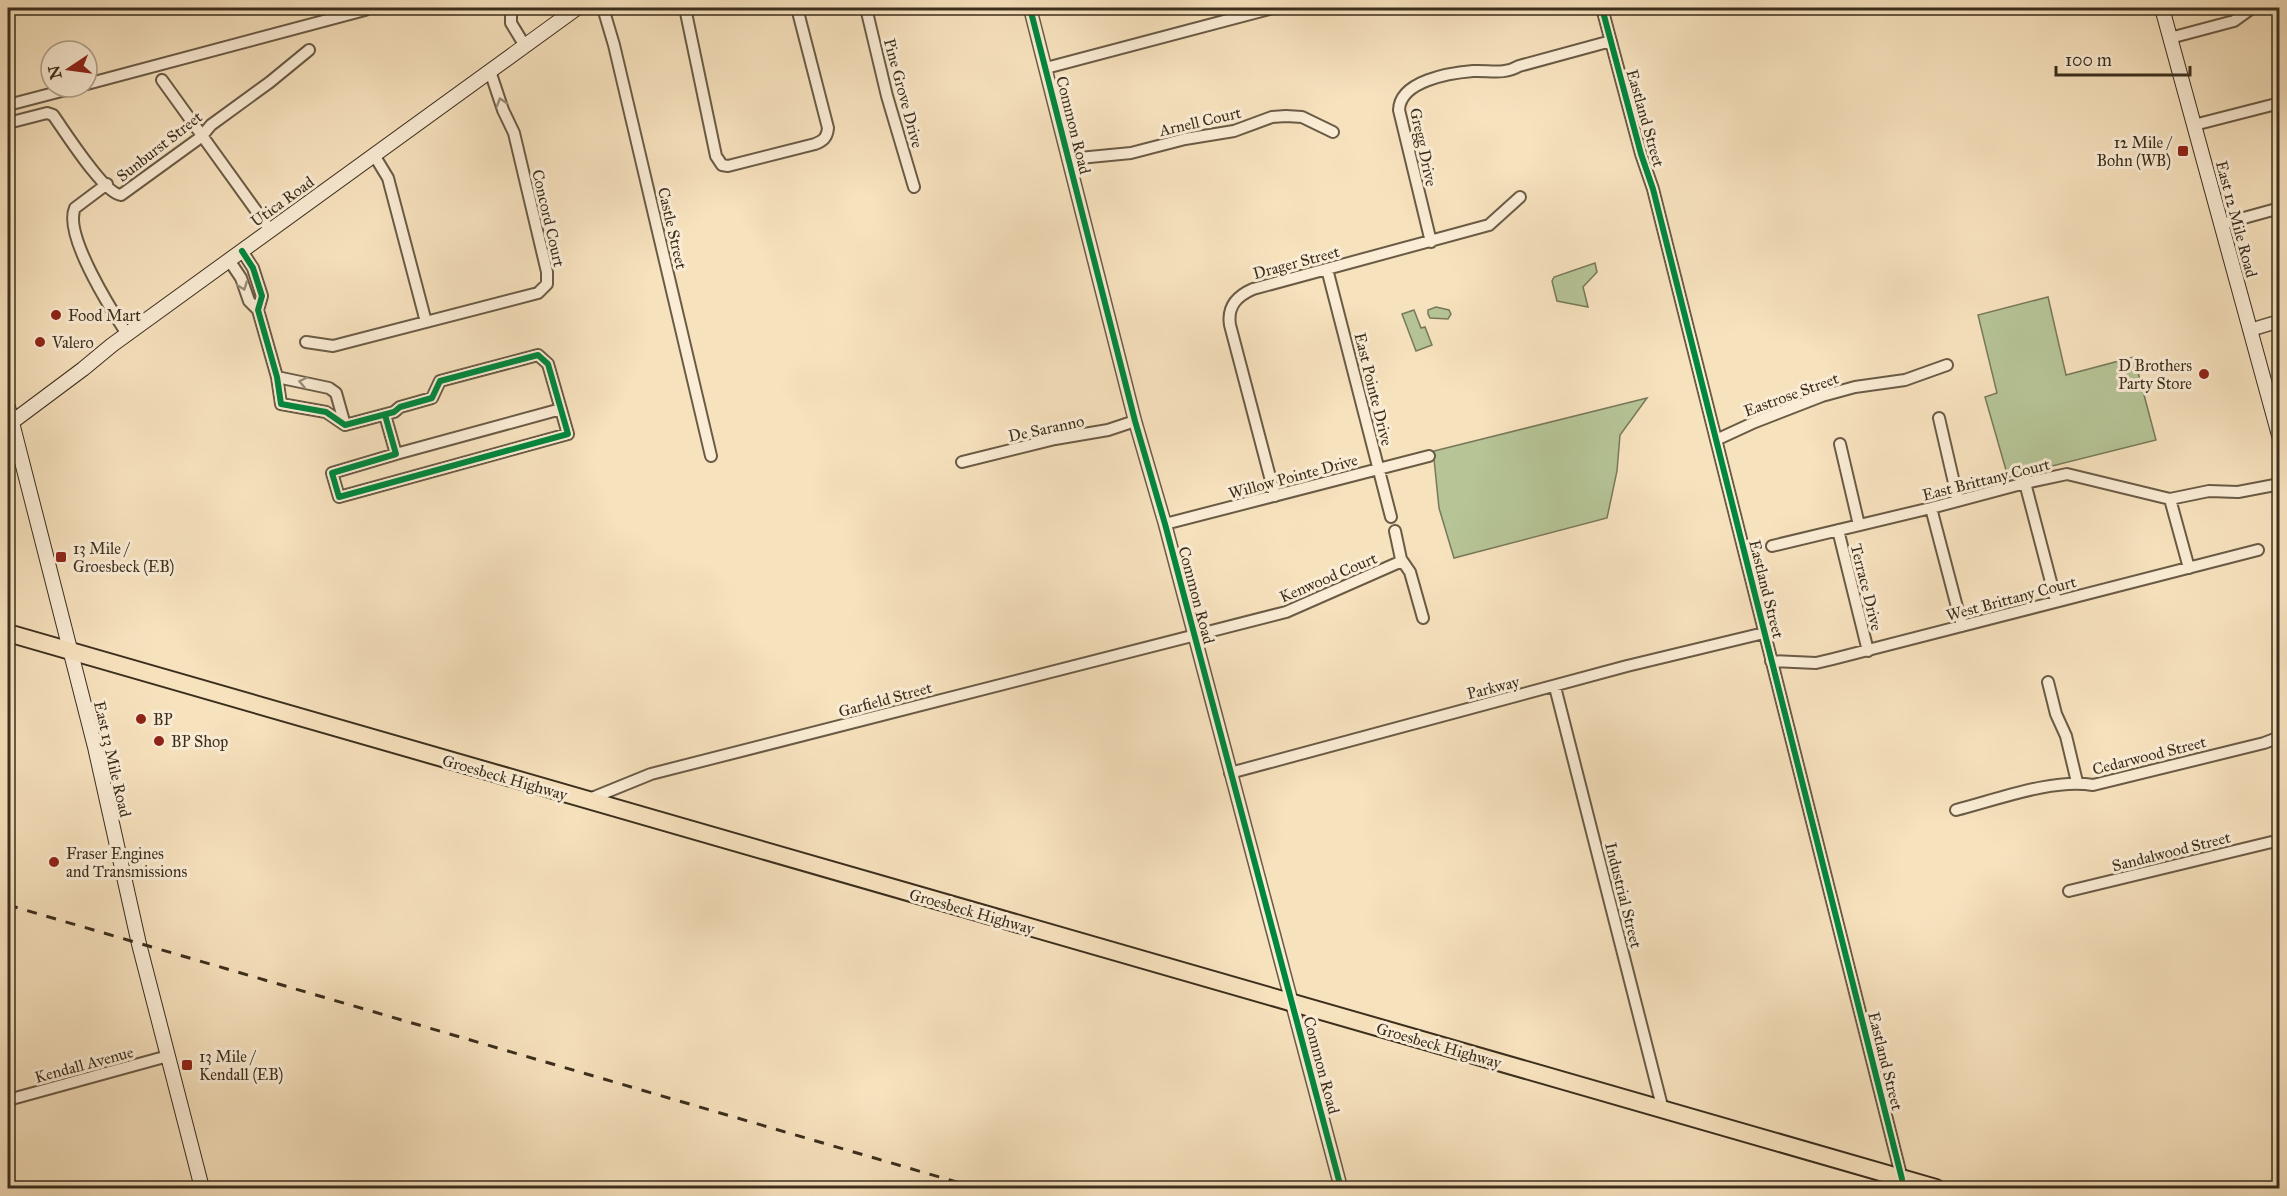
<svg xmlns="http://www.w3.org/2000/svg" width="2287" height="1196" font-family="'IM FELL Great Primer',serif">
	<style>
		.green { fill: #b6c496; stroke: #78795a; stroke-width: 1.5 }
		.lines { fill: none; stroke-linecap: round; stroke-linejoin: round }
		.minor-casing { stroke: #6a5b45; stroke-width: 14 }
		.tertiary-casing { stroke: #6a5b45; stroke-width: 15 }
		.secondary-casing { stroke: #3b2e1d; stroke-width: 16 }
		.primary-casing { stroke: #3b2e1d; stroke-width: 20 }
		.minor { stroke: #faecd5; stroke-width: 10 }
		.tertiary { stroke: #faecd5; stroke-width: 12 }
		.secondary { stroke: #faecd5; stroke-width: 14 }
		.primary { stroke: #f7e2be; stroke-width: 16 }
		.rail { stroke: #3b2e1d; stroke-width: 3; stroke-dasharray: 10 10; stroke-linecap: butt }
		.cycleway-casing { stroke: #faecd5; stroke-width: 10 }
		.cycleway { stroke: #00873e; stroke-width: 6 }
		.oneway { stroke: #9a8d79 }
		.poi-dot { fill: #8f2418; stroke: #faecd5; stroke-width: 2 }
		.labels { text-anchor: middle; stroke-width: 6; stroke-linejoin: round; paint-order: stroke }
		.street-label { font-size: 16px; fill: #3b2e1d; stroke: #faecd5 }
		.poi-label { font-size: 16px; fill: #3b2e1d; stroke: #faecd5; text-anchor: start }
	</style>
	<rect width="100%" height="100%" fill="#f7e2be"/>
	<filter id="stains"><feTurbulence type="fractalNoise" baseFrequency=".00333" numOctaves="4"/><feColorMatrix values="0 0 0 0 .2 0 0 0 0 .09 0 0 0 0 .02 0 0 0 .5 -.17"/></filter>
	<radialGradient id="worn" r=".72"><stop offset=".6" stop-color="#630" stop-opacity="0"/><stop offset="1" stop-color="#630" stop-opacity=".3"/></radialGradient>
	<path class="green" d="M1595,263L1597,272L1583,287L1588,307L1557,301L1552,281L1554,277Z
		M2048,297L2066,375L2134,357L2156,440L2008,477L1985,397L1997,393L1978,315Z
		M1436,307L1449,310L1451,314L1448,319L1430,318L1428,314V310Z
		M1414,310L1421,328L1425,327L1432,345L1416,351L1402,314Z
		M1647,398L1620,435L1617,471L1607,518L1454,558L1439,508L1434,459L1430,452Z"/>
	<g class="lines">
		<defs>
			<path id="minor" d="M511,8V23L525,46
				M603,8L614,45L711,456
				M685,8L716,156L722,165L728,166L815,144C823,141 827,138 828,128L797,8
				M866,8L887,96L914,187
				M1602,8L1641,154L1653,189L1902,1179
				M2170,38L2234,21L2252,8
				M1046,68L1273,8
				M162,80L270,230
				M87,84L365,10
				M8,105L77,87
				M8,123L47,113L53,115C64,130 104,194 121,195L201,137L211,125L270,82L309,50
				M2194,125L2280,103
				M374,155L388,178L426,322
				M1069,159L1131,153L1185,139L1234,131L1272,117L1286,116L1302,117L1333,132
				M107,184L75,208C63,234 112,311 127,334
				M2222,224L2280,208
				M1431,242L1399,110C1400,81 1449,73 1473,71C1489,70 1504,75 1519,66L1611,41
				M242,251L253,268L262,296L258,310L277,377L281,404L326,412L345,425L394,412L400,407L432,398L440,381L538,355L548,364L568,434L339,497L332,473L396,454L385,415
				M229,260L241,278L249,301L258,310
				M1327,269L1391,517
				M306,342L333,346L538,293L547,284V272L514,133L503,110L490,71
				M277,377L329,388L336,393L345,425
				M1939,418L1958,500
				M1716,440L1755,422L1822,396L1855,387L1905,380L1947,365
				M1840,444L1859,525
				M396,454L561,409
				M962,462L1055,439L1108,430L1135,421
				M2025,483L2056,601
				M1275,496L1230,325C1227,306 1237,296 1253,289L1489,225L1520,197
				M2170,499L2189,568
				M1931,508L1962,626
				M1165,524L1429,456
				M1838,530L1868,651
				M1395,531L1401,559L1410,572L1423,618
				M1772,546L1931,508L2025,483L2067,474L2170,499L2209,491L2238,492L2280,484
				M1771,661L1816,663L1833,659L2258,550
				M2048,682L2056,714L2066,736L2077,782
				M1555,687L1663,1110
				M1230,773L1627,666L1764,633
				M587,800L651,774L1286,612L1402,561
				M1956,810C1996,800 2053,778 2093,785L2264,743L2280,737
				M2069,891L2280,840
				M8,1100L168,1056"/>
			<path id="tertiary" d="M1030,8L1135,421L1165,524L1341,1188
				M2250,330L2280,321"/>
			<path id="secondary" d="M2162,8L2280,439
				M8,407L95,747L139,944L202,1188
				M8,425L83,369L112,345L577,8"/>
			<path id="primary" d="M8,633L1936,1188"/>
		</defs>
		<use href="#minor" class="minor-casing"/>
		<use href="#tertiary" class="tertiary-casing"/>
		<use href="#secondary" class="secondary-casing"/>
		<use href="#primary" class="primary-casing"/>
		<use href="#minor" class="minor"/>
		<use href="#tertiary" class="tertiary"/>
		<use href="#secondary" class="secondary"/>
		<use href="#primary" class="primary"/>
		<path class="rail" d="M8,905L977,1188"/>
		<defs>
			<path id="cycleway" d="M1030,8L1135,421L1165,524L1341,1188
				M1602,8L1641,154L1653,189L1902,1179
				M242,251L253,268L262,296L258,310L277,377L281,404L326,412L345,425L394,412L400,407L432,398L440,381L538,355L548,364L568,434L339,497L332,473L396,454L385,415"/>
		</defs>
		<use href="#cycleway" class="cycleway-casing"/>
		<use href="#cycleway" class="cycleway"/>
	</g>
	<defs><path id="oneway-chevron" d="M-2-3.5L2.5 0L-2 3.5" fill="none" stroke-width="1.6" stroke-linecap="round" stroke-linejoin="round" transform="scale(1.5)"/></defs>
	<g class="oneway">
		<use href="#oneway-chevron" transform="translate(501 102) rotate(-107)"/>
		<use href="#oneway-chevron" transform="translate(243 286) rotate(70)"/>
		<use href="#oneway-chevron" transform="translate(303 382) rotate(-168)"/>
	</g>
	<g class="poi-dot">
		<rect x="2177" y="145" width="12" height="12" rx="3"/>
		<circle cx="56" cy="315" r="6"/>
		<circle cx="40" cy="342" r="6"/>
		<circle cx="2204" cy="374" r="6"/>
		<rect x="55" y="551" width="12" height="12" rx="3"/>
		<circle cx="141" cy="719" r="6"/>
		<circle cx="159" cy="741" r="6"/>
		<circle cx="54" cy="862" r="6"/>
		<rect x="181" y="1059" width="12" height="12" rx="3"/>
	</g>
	<g class="labels">
		<g class="street-label">
			<text transform="translate(904 93) rotate(75)" y="6">Pine Grove Drive</text>
			<text transform="translate(1646 118) rotate(74)" y="6">Eastland Street</text>
			<text transform="translate(1200 121) rotate(-13)" y="6">Arnell Court</text>
			<text transform="translate(1074 125) rotate(76)" y="6">Common Road</text>
			<text transform="translate(159 146) rotate(-38)" y="6">Sunburst Street</text>
			<text transform="translate(1424 147) rotate(78)" y="6">Gregg Drive</text>
			<text transform="translate(282 201) rotate(-36)" y="6">Utica Road</text>
			<text transform="translate(549 218) rotate(77)" y="6">Concord Court</text>
			<text transform="translate(2237 219) rotate(75)" y="6">East 12 Mile Road</text>
			<text transform="translate(673 228) rotate(77)" y="6">Castle Street</text>
			<text transform="translate(1296 262) rotate(-15)" y="6">Drager Street</text>
			<text transform="translate(1374 389) rotate(76)" y="6">East Pointe Drive</text>
			<text transform="translate(1791 394) rotate(-20)" y="6">Eastrose Street</text>
			<text transform="translate(1046 428) rotate(-12)" y="6">De Saranno</text>
			<text transform="translate(1293 476) rotate(-15)" y="6">Willow Pointe Drive</text>
			<text transform="translate(1986 479) rotate(-14)" y="6">East Brittany Court</text>
			<text transform="translate(1328 577) rotate(-23)" y="6">Kenwood Court</text>
			<text transform="translate(1867 587) rotate(76)" y="6">Terrace Drive</text>
			<text transform="translate(1767 589) rotate(76)" y="6">Eastland Street</text>
			<text transform="translate(1197 595) rotate(75)" y="6">Common Road</text>
			<text transform="translate(2011 598) rotate(-15)" y="6">West Brittany Court</text>
			<text transform="translate(1493 687) rotate(-14)" y="6">Parkway</text>
			<text transform="translate(885 699) rotate(-15)" y="6">Garfield Street</text>
			<text transform="translate(2149 755) rotate(-14)" y="6">Cedarwood Street</text>
			<text transform="translate(113 759) rotate(77)" y="6">East 13 Mile Road</text>
			<text transform="translate(505 777) rotate(16)" y="6">Groesbeck Highway</text>
			<text transform="translate(2171 851) rotate(-14)" y="6">Sandalwood Street</text>
			<text transform="translate(1624 895) rotate(76)" y="6">Industrial Street</text>
			<text transform="translate(972 911) rotate(16)" y="6">Groesbeck Highway</text>
			<text transform="translate(1439 1045) rotate(16)" y="6">Groesbeck Highway</text>
			<text transform="translate(1886 1061) rotate(76)" y="6">Eastland Street</text>
			<text transform="translate(84 1064) rotate(-15)" y="6">Kendall Avenue</text>
			<text transform="translate(1322 1065) rotate(75)" y="6">Common Road</text>
		</g>
		<g class="poi-label">
			<text x="2171" y="148" text-anchor="end">12 Mile /<tspan x="2171" dy="18">Bohn (WB)</tspan></text>
			<text x="68" y="321">Food Mart</text>
			<text x="52" y="348">Valero</text>
			<text x="2192" y="371" text-anchor="end">D Brothers<tspan x="2192" dy="18">Party Store</tspan></text>
			<text x="73" y="554">13 Mile /<tspan x="73" dy="18">Groesbeck (EB)</tspan></text>
			<text x="153" y="725">BP</text>
			<text x="171" y="747">BP Shop</text>
			<text x="66" y="859">Fraser Engines<tspan x="66" dy="18">and Transmissions</tspan></text>
			<text x="199" y="1062">13 Mile /<tspan x="199" dy="18">Kendall (EB)</tspan></text>
		</g>
	</g>
	<rect width="2287" height="1196" fill="none" stroke="#f7e2be" stroke-width="30"/>
	<rect x="9" y="9" width="2269" height="1178" fill="none" stroke="#3b2e1d" stroke-width="3"/>
	<rect x="15" y="15" width="2257" height="1166" fill="none" stroke="#3b2e1d" stroke-width="1.5"/>
	<g transform="translate(69 69) rotate(257)"><circle r="28" fill="#faecd5" stroke="#aea08b" stroke-width="1.5"/>
	<path d="M0-4.5L10 22L0 15L-10 22Z" fill="#8f2418"/>
	<text y="-9" font-size="16" font-weight="bold" text-anchor="middle" fill="#3b2e1d">N</text>
	</g>
	<path d="M2056 66v9h134v-9" fill="none" stroke="#3b2e1d" stroke-width="3"/>
	<text x="2065" y="66" font-size="18" fill="#3b2e1d" stroke="#faecd5" stroke-width="4.5" paint-order="stroke">100 m</text>
	<rect width="100%" height="100%" filter="url(#stains)"/>
	<rect width="100%" height="100%" fill="url(#worn)"/>
</svg>
